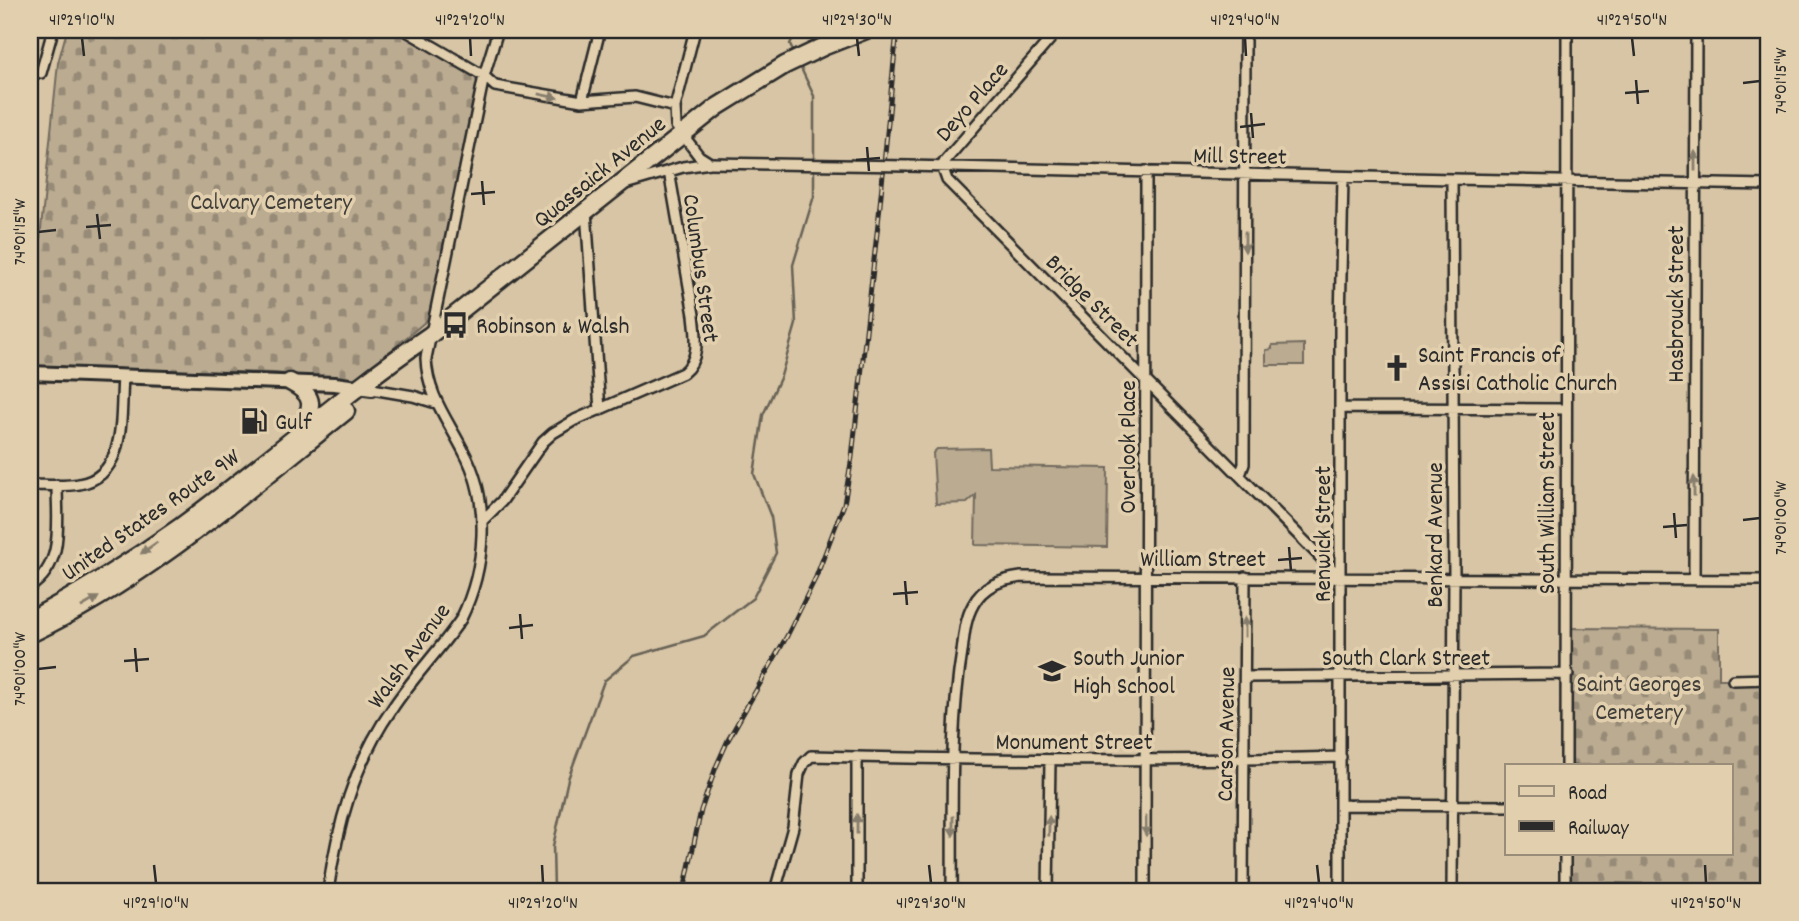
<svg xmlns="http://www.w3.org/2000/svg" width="1799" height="921" font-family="Dekko,sans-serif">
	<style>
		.cemetery { fill: url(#cemetery-stones); stroke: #726b5e; stroke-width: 2 }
		.pitch { fill: #baab91; stroke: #726b5e; stroke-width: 2 }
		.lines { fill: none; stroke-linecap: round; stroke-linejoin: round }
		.stream { stroke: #686256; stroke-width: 2.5 }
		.street-casing { stroke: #2b2b2b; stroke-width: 14 }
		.secondary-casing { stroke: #2b2b2b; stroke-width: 18 }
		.highway-casing { stroke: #2b2b2b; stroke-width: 21 }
		.street { stroke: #e2cfad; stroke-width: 9 }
		.secondary { stroke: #e2cfad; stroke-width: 12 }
		.highway { stroke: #e2cfad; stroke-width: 16 }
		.rail-casing { stroke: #2b2b2b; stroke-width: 5 }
		.rail { stroke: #e2cfad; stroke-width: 2.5; stroke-dasharray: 8; stroke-linecap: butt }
		.street-bridge-casing { stroke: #2b2b2b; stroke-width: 14; stroke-linecap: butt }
		.street-bridge { stroke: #e2cfad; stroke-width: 9 }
		.oneway { fill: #867d6c }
		.ticks { fill: none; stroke: #2b2b2b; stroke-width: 2.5 }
		.labels { text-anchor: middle; stroke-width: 7; stroke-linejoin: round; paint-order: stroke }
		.street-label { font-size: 24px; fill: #2b2b2b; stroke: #e2cfad }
		.park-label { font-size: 24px; fill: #403e3a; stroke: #e2cfad }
		.poi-label { font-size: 24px; fill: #2b2b2b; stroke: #e2cfad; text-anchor: start }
		.neatline { fill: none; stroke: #2b2b2b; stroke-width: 2.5 }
		.ticks-label { font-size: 18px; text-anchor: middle; fill: #2b2b2b }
	</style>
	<defs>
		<pattern id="cemetery-stones" width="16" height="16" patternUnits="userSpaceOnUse" patternTransform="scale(1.75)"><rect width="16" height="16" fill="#baab91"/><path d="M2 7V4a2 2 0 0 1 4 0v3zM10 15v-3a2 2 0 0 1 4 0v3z" fill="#978b77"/></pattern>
	</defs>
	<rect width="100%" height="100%" fill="#d7c5a5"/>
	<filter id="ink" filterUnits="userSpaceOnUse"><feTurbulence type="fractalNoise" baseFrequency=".0143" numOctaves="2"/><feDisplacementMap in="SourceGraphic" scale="14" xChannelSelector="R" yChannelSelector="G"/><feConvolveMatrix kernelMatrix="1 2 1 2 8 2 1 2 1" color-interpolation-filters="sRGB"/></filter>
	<g filter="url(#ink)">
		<path class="cemetery" d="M67,30H395L475,75L477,82L429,317L426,321L356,380L274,373L30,367V336L58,63Z
			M1567,628L1719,629V679H1769V886L1565,882V853H1731V765H1566Z"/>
		<path class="pitch" d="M1304,344V365H1266V350L1272,349V345Z
			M988,448L989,466L1108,468L1107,547L975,545L976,495L967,503L936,504L933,453L937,449Z"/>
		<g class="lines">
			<path class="stream" d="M795,55L790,44L797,30
				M554,891L553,846L568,779L604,681L634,656L704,636L753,598L776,553L771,517L754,474L763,415L781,376L796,324L793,265L814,196V96L799,64"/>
			<defs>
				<path id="street" d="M405,30L484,76L495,86L582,101L635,97L675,107
					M695,30L675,107L676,126L699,156L710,163
					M1058,30L945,161L942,166L947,180L1341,578
					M41,73L53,30
					M582,101L600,30
					M908,166L1452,179L1769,185
					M1452,179L1454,578L1452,891
					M625,184L683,167L710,163
					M586,211L600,410
					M372,389L413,396L436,403
					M1340,408L1565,409
					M1240,475L1244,464L1245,30
					M30,485C46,485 64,487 79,484C128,476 120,413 123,377
					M482,521L502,501L543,442L553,433L575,420L683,373C701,359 696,335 694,315L669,171
					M1694,579L1696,30
					M30,587C65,564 57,522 57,485
					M1245,677L1568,674
					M1733,680L1769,679
					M857,757V891
					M1566,765L1567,30
					M1341,805L1507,806
					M328,891C337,827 354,763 392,709C413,677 440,650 461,619C486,568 491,502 464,452C448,420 427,395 426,358L484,76L498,30
					M775,891L793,827L799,774L804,763L811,756C988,760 1164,762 1341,757
					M952,891C953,812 949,730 962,652C964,636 965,619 973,605C983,586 1000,580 1021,577L1769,580
					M1048,891L1050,760
					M1145,891L1146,171
					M1243,891L1245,577
					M1340,891V324L1343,177
					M1565,891V853"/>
				<path id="secondary" d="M30,373L335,384L372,389"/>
				<path id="highway" d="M290,382C317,396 313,407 300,430
					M30,620C82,592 132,561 180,527C265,465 343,394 430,335L717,107L785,65L825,46L866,30
					M30,634C147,579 245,492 346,411"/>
			</defs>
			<use href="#street" class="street-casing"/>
			<use href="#secondary" class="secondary-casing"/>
			<use href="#highway" class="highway-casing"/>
			<use href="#street" class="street"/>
			<use href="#secondary" class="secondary"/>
			<use href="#highway" class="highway"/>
			<defs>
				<path id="rail" d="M684,891L701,810L716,767L728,740L787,636L816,577L844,504L852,457L879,215L897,30"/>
			</defs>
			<use href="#rail" class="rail-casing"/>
			<use href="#rail" class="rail"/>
			<defs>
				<path id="street-bridge" d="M710,163L908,166"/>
			</defs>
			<use href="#street-bridge" class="street-bridge-casing"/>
			<use href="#street-bridge" class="street-bridge"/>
		</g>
		<defs><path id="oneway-solid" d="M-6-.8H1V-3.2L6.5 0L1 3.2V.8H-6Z" transform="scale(1.75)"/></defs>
		<g class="oneway">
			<use href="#oneway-solid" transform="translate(548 96) rotate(11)"/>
			<use href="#oneway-solid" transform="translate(1695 161) rotate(-90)"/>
			<use href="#oneway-solid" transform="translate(1245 242) rotate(90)"/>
			<use href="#oneway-solid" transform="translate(1694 486) rotate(-90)"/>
			<use href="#oneway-solid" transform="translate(149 548) rotate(145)"/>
			<use href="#oneway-solid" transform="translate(90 602) rotate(-30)"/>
			<use href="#oneway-solid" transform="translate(1245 627) rotate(-90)"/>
			<use href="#oneway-solid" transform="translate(857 824) rotate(-90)"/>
			<use href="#oneway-solid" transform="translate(953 826) rotate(90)"/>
			<use href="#oneway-solid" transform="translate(1049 826) rotate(-89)"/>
			<use href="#oneway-solid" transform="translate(1146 826) rotate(90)"/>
		</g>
	</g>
	<path class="ticks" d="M82,38L84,56M470,38L471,56M857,38L859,56M1245,38L1246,56M1632,38L1634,56M1636,80L1638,104M1743,83L1760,81M1625,93L1649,91M1251,113L1253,138M1240,127L1265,124M867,147L869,171M856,160L880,158M482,181L484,205M471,194L495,192M97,214L100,239M86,227L111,225M38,232L56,230M1674,513L1676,538M1743,520L1760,518M1663,527L1687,525M1289,547L1291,571M1278,560L1302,558M905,581L907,605M893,594L918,592M520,614L522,639M509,628L533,625M135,648L137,672M124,661L149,659M38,669L56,667M154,865L156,883M542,865L543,883M929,865L931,883M1317,865L1319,883M1705,865L1706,883"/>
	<defs>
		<symbol id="bus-bare" viewBox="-9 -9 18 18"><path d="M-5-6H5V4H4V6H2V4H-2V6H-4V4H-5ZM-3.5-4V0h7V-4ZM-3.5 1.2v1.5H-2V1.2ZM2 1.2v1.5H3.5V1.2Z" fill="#2b2b2b" stroke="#e2cfad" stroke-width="2.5" paint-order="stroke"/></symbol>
		<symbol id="church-bare" viewBox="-9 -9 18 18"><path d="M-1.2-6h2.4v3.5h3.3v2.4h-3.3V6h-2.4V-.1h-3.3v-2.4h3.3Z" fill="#2b2b2b" stroke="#e2cfad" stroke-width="2.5" paint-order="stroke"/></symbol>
		<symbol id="fuel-bare" viewBox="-9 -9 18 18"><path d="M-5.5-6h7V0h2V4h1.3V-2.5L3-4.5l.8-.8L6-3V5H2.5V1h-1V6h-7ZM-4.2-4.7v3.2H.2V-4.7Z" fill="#2b2b2b" stroke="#e2cfad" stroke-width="2.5" paint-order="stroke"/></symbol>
		<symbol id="school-bare" viewBox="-9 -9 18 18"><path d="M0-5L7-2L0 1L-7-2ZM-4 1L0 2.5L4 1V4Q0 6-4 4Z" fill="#2b2b2b" stroke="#e2cfad" stroke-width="2.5" paint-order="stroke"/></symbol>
	</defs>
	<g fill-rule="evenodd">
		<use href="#bus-bare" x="436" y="306" width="38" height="38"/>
		<use href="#church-bare" x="1378" y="349" width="38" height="38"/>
		<use href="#fuel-bare" x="235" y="402" width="38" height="38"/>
		<use href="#school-bare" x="1033" y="652" width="38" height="38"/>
	</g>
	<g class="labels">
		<g class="street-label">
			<text transform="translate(971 101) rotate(-49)" y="8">Deyo Place</text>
			<text transform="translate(1240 155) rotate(1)" y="8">Mill Street</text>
			<text transform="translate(599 171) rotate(-39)" y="8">Quassaick Avenue</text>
			<text transform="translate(702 268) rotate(82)" y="8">Columbus Street</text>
			<text transform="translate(1093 300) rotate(45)" y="8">Bridge Street</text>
			<text transform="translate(1675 304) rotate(-90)" y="8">Hasbrouck Street</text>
			<text transform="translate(1127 447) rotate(-90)" y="8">Overlook Place</text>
			<text transform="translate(1546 503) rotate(-90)" y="8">South William Street</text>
			<text transform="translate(150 514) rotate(-35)" y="8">United States Route 9W</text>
			<text transform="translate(1322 534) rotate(-90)" y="8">Renwick Street</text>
			<text transform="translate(1434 535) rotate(-90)" y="8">Benkard Avenue</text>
			<text x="1203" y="566">William Street</text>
			<text transform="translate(408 655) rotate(-54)" y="8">Walsh Avenue</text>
			<text x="1406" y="665">South Clark Street</text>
			<text transform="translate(1225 734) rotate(-89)" y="8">Carson Avenue</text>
			<text x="1074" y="749">Monument Street</text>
		</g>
		<g class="park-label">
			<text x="271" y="209">Calvary Cemetery</text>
			<text x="1639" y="691">Saint Georges<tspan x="1639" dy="28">Cemetery</tspan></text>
		</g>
		<g class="poi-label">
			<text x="476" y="333">Robinson &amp; Walsh</text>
			<text x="1418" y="362">Saint Francis of<tspan x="1418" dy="28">Assisi Catholic Church</tspan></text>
			<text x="275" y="429">Gulf</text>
			<text x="1073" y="665">South Junior<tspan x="1073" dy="28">High School</tspan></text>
		</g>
	</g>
	<rect width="1799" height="921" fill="none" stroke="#e2cfad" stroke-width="77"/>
	<rect x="1505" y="764" width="228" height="91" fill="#e2cfad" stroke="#998d79" stroke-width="2"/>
	<rect x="1519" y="786" width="35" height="10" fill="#e2cfad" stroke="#998d79" stroke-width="2"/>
	<text x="1568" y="799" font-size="21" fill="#2b2b2b">Road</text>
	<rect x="1519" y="821" width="35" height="10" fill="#2b2b2b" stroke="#998d79" stroke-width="2"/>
	<text x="1568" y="834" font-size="21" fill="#2b2b2b">Railway</text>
	<rect x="38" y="38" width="1722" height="845" class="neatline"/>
	<g class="ticks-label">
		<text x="82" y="25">41°29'10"N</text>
		<text x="470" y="25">41°29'20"N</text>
		<text x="857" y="25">41°29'30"N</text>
		<text x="1245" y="25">41°29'40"N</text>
		<text x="1632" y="25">41°29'50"N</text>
		<text transform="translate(1780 81) rotate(-90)" y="6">74°01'15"W</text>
		<text transform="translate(19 232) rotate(-90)" y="6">74°01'15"W</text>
		<text transform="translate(1780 518) rotate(-90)" y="6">74°01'00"W</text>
		<text transform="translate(19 669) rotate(-90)" y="6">74°01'00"W</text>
		<text x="156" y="908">41°29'10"N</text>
		<text x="543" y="908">41°29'20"N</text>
		<text x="931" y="908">41°29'30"N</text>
		<text x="1319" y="908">41°29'40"N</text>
		<text x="1706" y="908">41°29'50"N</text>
	</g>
</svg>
